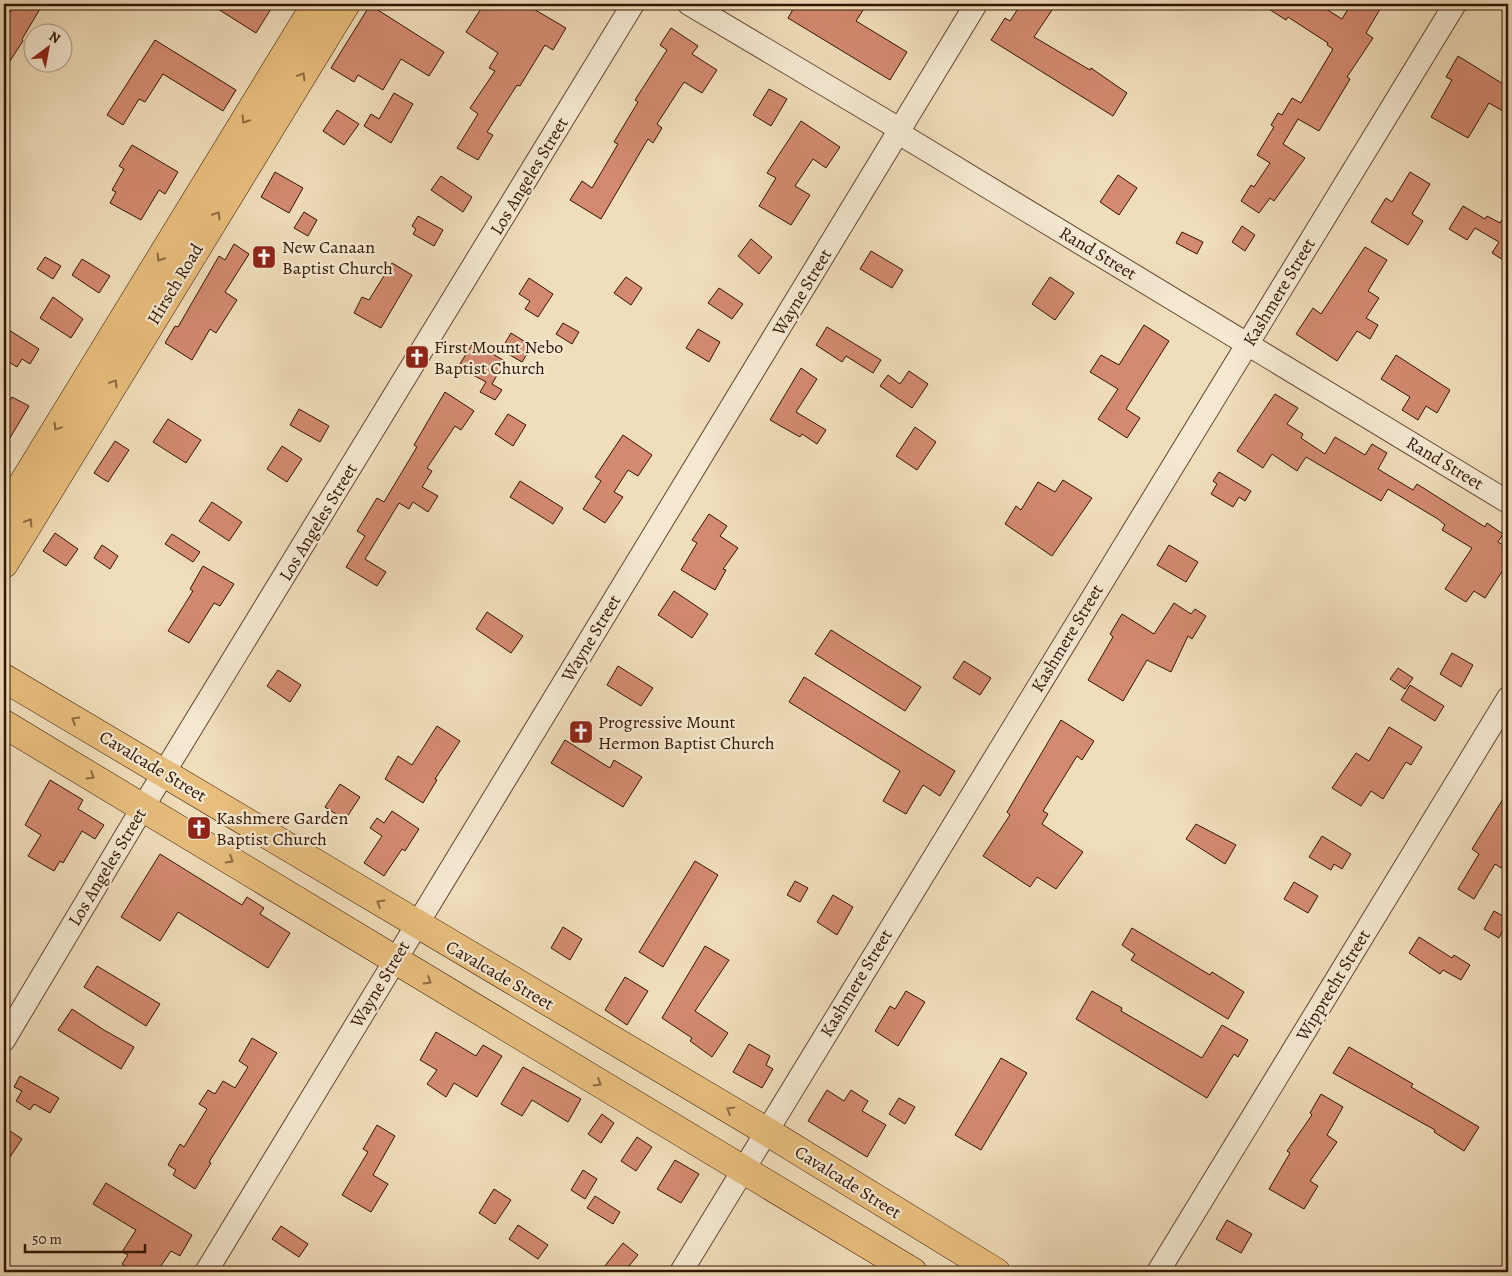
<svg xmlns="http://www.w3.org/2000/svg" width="1512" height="1276" font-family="Alegreya,serif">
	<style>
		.building { fill: #d38a70; stroke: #331403 }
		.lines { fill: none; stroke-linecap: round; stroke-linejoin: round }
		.minor-casing { stroke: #624631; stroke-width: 24 }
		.major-casing { stroke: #331403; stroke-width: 29 }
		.minor { stroke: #f5e9d2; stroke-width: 22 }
		.major { stroke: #e8be7d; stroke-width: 28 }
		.oneway { stroke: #8e6940 }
		.labels { text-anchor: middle; stroke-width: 4.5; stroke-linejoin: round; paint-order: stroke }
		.street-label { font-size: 18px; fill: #331403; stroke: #f5e9d2 }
		.poi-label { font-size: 18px; fill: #331403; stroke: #f5e9d2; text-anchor: start }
	</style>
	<rect width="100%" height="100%" fill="#f0ddba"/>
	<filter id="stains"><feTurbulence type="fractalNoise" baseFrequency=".004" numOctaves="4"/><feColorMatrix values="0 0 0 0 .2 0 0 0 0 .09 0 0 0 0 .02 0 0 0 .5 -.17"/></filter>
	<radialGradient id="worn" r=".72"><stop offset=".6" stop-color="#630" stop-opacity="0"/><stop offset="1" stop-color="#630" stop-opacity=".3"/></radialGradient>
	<path class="building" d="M15,4H43L22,39L23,41L4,70V23Z
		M210,4H274L256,33Z
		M484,4H525L566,28L553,50L545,45L520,86L517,85L487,132L493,135L478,160L457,148L478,114L470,108L495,71L489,68L498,53L466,32Z
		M796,4H867L856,21L907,52L890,80L788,18Z
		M1021,4H1056L1034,37L1090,70L1091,68L1127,93L1113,116L991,40L1005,18L1010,21Z
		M1261,4H1318L1342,19L1351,4H1383L1366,33L1373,38L1347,77L1350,79L1319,131L1298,119L1283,144L1305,158L1274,201L1270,198L1259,213L1241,201L1251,185L1254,187L1270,163L1257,155L1274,127L1271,125L1278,113L1282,115L1292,98L1301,103L1333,49L1327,45L1328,43L1288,17L1286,20Z
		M370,5L444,52L429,76L401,59L383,90L358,75L354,82L331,68Z
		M671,28L698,46L692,54L717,70L702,93L684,82L657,124L662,128L653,143L648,139L601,219L570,200L582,181L592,188L618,144L614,142L638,102L635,100L667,50L660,45Z
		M155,40L236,90L223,111L163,74L145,102L139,99L123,125L107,115Z
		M1458,56L1508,87V114L1489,103L1468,138L1431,117L1452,80L1446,77Z
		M769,89L787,99L771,126L753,115Z
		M394,93L413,104L391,143L364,126L371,114L379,119Z
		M337,110L359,124L344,145L323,131Z
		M801,121L840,147L826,168L813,159L795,186L810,195L791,225L759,206L776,178L767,173Z
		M132,145L178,172L165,194L159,190L141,220L110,203L116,192L112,190L124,169L119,166Z
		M275,172L303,188L289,213L261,197Z
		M1410,172L1430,184L1412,214L1423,221L1408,245L1371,222L1386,198L1392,202Z
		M1118,175L1137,188L1119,215L1100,202Z
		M441,176L472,197L463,212L431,190Z
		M1463,206L1485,219L1487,216L1500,223L1508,210V263L1492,253L1499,242L1475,228L1467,240L1449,229Z
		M304,212L317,220L308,236L294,228Z
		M418,216L443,230L434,246L413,234L416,229L412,226Z
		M1242,226L1255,235L1245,251L1232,242Z
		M1182,232L1203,242L1197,254L1176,243Z
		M751,239L772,257L759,274L738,256Z
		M234,244L249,254L225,292L237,300L216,333L210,329L192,360L165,343L175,326L178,327L219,256L225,260Z
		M1365,247L1387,260L1368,291L1379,298L1366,318L1378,325L1370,339L1357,331L1337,361L1296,334L1313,308L1321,314Z
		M871,251L903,270L892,288L860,269Z
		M45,257L61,266L53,279L37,269Z
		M82,259L110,276L99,293L72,275Z
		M392,263L412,275L381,328L354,313L362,297L369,300Z
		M626,277L642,288L631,305L614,293Z
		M1050,277L1074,293L1055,320L1032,304Z
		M529,278L553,294L538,317L525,309L530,301L519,294Z
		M719,288L743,304L732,319L708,303Z
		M53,297L83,319L71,338L40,318Z
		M563,323L579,332L572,344L556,334Z
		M1144,325L1169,341L1126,409L1140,418L1127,438L1098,419L1118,389L1090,372L1101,355L1119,365Z
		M4,327L39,349L30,364L22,359L17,367L4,359Z
		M827,327L881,360L873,373L846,356L842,362L816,345Z
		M698,329L720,342L709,362L686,348Z
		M511,333L532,346L522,362L501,350Z
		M473,343L505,361L492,384L502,390L495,400L480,392L486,382L458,367Z
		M1396,355L1450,390L1437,413L1426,406L1418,420L1402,410L1410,397L1381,379Z
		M801,368L817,379L796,412L826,430L817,444L802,434L800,437L770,420Z
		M909,371L928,384L912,408L880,386L888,375L900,384Z
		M445,392L474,411L461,430L455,426L427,468L432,471L422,487L438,496L428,512L413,502L409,509L399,503L365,559L386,572L377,586L346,567L365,536L357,531L377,498L384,502L417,447L414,445Z
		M1275,394L1298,408L1287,424L1303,434L1301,438L1325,454L1335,437L1365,455L1372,444L1387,453L1378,469L1413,490L1417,484L1485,527L1487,523L1503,534L1498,542L1508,548V573L1503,570L1485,598L1474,591L1466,602L1445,589L1472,548L1442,530L1445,525L1438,519L1388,489L1381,501L1306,457L1297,471L1272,454L1263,468L1237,451Z
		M12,397L29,406L4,448V411Z
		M299,409L329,426L320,442L290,425Z
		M508,414L526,425L513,446L495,434Z
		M168,419L201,440L186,463L153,442Z
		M915,427L936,442L917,470L896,456Z
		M623,435L652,455L638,476L628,470L614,492L623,497L605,523L583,509L601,481L595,477Z
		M115,441L129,450L108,482L94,473Z
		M282,446L302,459L287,482L267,469Z
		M1219,472L1251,491L1245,501L1239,497L1233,507L1211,494L1217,484L1213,481Z
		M1063,480L1092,498L1052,556L1005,524L1016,506L1021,510L1038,482L1055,492Z
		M520,481L563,508L553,524L510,497Z
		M212,502L242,522L229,541L199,521Z
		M709,514L727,526L720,536L738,548L723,569L726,570L715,590L681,570L697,543L692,540Z
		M55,533L78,549L66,566L43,551Z
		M172,534L200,552L193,562L165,544Z
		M102,545L118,556L110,569L94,558Z
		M1169,545L1198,562L1186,582L1157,565Z
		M203,566L234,584L220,606L214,603L189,643L168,631L193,591L190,589Z
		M674,591L708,614L692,638L658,615Z
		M1174,603L1191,614L1195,609L1206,616L1192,639L1188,636L1171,672L1147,660L1123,701L1088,680L1113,637L1110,634L1122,614L1154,634Z
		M487,612L523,636L511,653L476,629Z
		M831,630L921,687L905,711L815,654Z
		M1452,653L1473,665L1461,687L1440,674Z
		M964,661L991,678L980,695L953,678Z
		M618,666L653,688L641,706L607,685Z
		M1398,668L1413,678L1405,689L1390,679Z
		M278,670L301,685L290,702L267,686Z
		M804,677L955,771L940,796L923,785L906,814L883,801L900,771L789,702Z
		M1410,685L1444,706L1435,721L1401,700Z
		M1061,720L1094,741L1082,760L1077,756L1043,811L1048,814L1042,824L1083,852L1056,889L1037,877L1030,887L983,856L1010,815L1007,812Z
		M437,726L460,741L435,779L437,780L423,803L385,779L398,756L412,765Z
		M1389,727L1422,747L1411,765L1406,762L1383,799L1371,791L1361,806L1332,788L1356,753L1369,761Z
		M565,740L610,768L614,760L642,777L623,807L551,763Z
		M50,780L83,800L78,809L104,825L95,839L82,831L63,863L60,861L54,871L28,856L41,835L25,825Z
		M340,784L360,797L345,820L325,807Z
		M1508,791V858L1501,868L1495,864L1474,899L1458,889L1479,854L1472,849Z
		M392,811L419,829L405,851L402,849L384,876L364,863L382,836L370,828L377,818L384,823Z
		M1196,824L1236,845L1225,864L1186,839Z
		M1322,836L1351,854L1342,869L1334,864L1331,870L1309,857Z
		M160,854L242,905L247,897L264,908L260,914L290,933L268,968L178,912L160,941L121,917Z
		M695,861L718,875L663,967L639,952Z
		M795,881L808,888L800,902L787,895Z
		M1294,882L1318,896L1308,913L1284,899Z
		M833,895L853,907L837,935L817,922Z
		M1494,911L1508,919L1499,938L1484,929Z
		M563,927L582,939L570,960L551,948Z
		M1132,928L1210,975L1212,972L1244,992L1228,1019L1131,960L1135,954L1122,945Z
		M1419,937L1452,958L1454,955L1470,965L1461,980L1443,970L1440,974L1409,953Z
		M705,946L729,960L695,1011L728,1033L712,1057L690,1041L692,1038L662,1018Z
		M97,966L160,1004L146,1026L84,987Z
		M625,977L648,991L627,1025L605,1010Z
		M906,991L925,1002L898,1046L875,1031L890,1006L895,1009Z
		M1092,991L1122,1008L1121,1011L1202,1058L1222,1025L1248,1040L1238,1057L1234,1054L1207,1098L1076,1019Z
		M72,1009L104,1030L134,1047L121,1069L58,1030Z
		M436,1032L476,1056L483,1045L502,1056L477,1097L454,1083L446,1097L427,1084L437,1070L420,1060Z
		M252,1038L277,1053L209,1162L211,1163L195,1189L173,1175L176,1170L168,1165L180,1144L184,1147L207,1109L199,1104L208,1090L215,1094L223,1081L235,1088L248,1067L239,1061Z
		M749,1044L770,1056L766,1065L773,1069L762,1088L733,1072Z
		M1349,1047L1413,1084L1411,1087L1479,1127L1464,1151L1434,1132L1435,1130L1333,1073Z
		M1001,1058L1027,1073L981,1150L955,1135Z
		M523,1067L581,1099L568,1122L532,1100L522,1116L501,1104Z
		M20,1076L59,1098L50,1113L34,1104L30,1110L16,1101L22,1091L14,1087Z
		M827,1090L844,1101L851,1090L868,1101L862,1111L886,1125L867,1157L808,1121Z
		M1321,1094L1343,1107L1327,1135L1337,1142L1310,1181L1318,1186L1304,1209L1269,1189L1290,1153L1287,1151L1312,1115L1310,1113Z
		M899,1098L915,1107L905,1124L889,1114Z
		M602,1114L614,1123L601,1143L588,1134Z
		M377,1125L395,1136L373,1175L388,1184L371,1212L342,1195L368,1152L363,1149Z
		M4,1127L22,1139L4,1166Z
		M637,1137L652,1147L636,1171L621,1161Z
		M675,1160L699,1174L681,1203L657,1189Z
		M583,1170L597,1179L585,1199L571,1190Z
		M106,1183L192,1235L180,1256L171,1251L157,1272H135L122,1264L128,1255L122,1252L136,1230L93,1204Z
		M494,1189L511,1200L495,1224L479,1213Z
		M595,1196L620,1212L613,1224L587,1208Z
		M1227,1220L1252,1234L1241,1253L1216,1239Z
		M518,1225L548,1245L538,1259L509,1239Z
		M281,1226L308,1244L299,1257L272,1239Z
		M623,1243L638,1255L624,1272H600Z"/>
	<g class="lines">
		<defs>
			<path id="minor" d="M689,4L891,124L897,132L1508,502
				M4,1040L143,807L633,4
				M206,1272L976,4
				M681,1272L1455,4
				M1158,1272L1508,698"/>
			<path id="major" d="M4,514L316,4
				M4,564L346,4
				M4,678L766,1131L996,1272
				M4,724L913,1272"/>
		</defs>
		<use href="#minor" class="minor-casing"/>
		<use href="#major" class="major-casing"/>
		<use href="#minor" class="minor"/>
		<use href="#major" class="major"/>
	</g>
	<defs><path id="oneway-chevron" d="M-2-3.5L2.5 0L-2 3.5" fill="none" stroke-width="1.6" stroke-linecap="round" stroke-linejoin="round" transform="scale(1.25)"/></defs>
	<g class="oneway">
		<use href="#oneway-chevron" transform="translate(302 76) rotate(-59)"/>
		<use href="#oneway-chevron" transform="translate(245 120) rotate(122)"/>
		<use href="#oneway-chevron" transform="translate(217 215) rotate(-59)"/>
		<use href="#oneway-chevron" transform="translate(160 258) rotate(122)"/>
		<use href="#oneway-chevron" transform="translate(114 383) rotate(-59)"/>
		<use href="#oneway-chevron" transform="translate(57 427) rotate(122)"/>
		<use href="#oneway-chevron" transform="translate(29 522) rotate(-59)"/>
		<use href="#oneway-chevron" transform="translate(75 720) rotate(-150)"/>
		<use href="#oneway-chevron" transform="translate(91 776) rotate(31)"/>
		<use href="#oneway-chevron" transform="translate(230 860) rotate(31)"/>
		<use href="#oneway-chevron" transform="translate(380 903) rotate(-149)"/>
		<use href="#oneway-chevron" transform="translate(428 981) rotate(31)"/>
		<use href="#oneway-chevron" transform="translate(598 1083) rotate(31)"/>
		<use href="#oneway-chevron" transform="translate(730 1110) rotate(-149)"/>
	</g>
	<defs>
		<symbol id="church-square" viewBox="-11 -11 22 22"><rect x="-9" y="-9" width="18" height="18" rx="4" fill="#8f2418" stroke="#f5e9d2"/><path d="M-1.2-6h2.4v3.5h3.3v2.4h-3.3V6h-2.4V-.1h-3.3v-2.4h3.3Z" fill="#fff"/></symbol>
	</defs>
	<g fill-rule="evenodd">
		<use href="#church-square" x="250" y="243" width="28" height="28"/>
		<use href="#church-square" x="403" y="343" width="28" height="28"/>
		<use href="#church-square" x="567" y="718" width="28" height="28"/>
		<use href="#church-square" x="185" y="814" width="28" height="28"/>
	</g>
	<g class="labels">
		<g class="street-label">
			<text transform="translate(529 176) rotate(-59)" y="6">Los Angeles Street</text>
			<text transform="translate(1098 253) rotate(31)" y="6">Rand Street</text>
			<text transform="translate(175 284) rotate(-59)" y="6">Hirsch Road</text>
			<text transform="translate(802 292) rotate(-59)" y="6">Wayne Street</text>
			<text transform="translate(1279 292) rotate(-59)" y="6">Kashmere Street</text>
			<text transform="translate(1445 463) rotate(31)" y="6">Rand Street</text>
			<text transform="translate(318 522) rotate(-59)" y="6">Los Angeles Street</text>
			<text transform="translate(591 638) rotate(-59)" y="6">Wayne Street</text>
			<text transform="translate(1067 638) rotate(-59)" y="6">Kashmere Street</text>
			<text transform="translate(153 766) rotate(31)" y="6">Cavalcade Street</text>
			<text transform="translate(107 867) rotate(-59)" y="6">Los Angeles Street</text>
			<text transform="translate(500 975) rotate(30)" y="6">Cavalcade Street</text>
			<text transform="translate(856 983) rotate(-59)" y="6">Kashmere Street</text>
			<text transform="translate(380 984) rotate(-59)" y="6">Wayne Street</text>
			<text transform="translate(1333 985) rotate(-59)" y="6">Wipprecht Street</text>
			<text transform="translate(848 1182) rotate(32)" y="6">Cavalcade Street</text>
		</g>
		<g class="poi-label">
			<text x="282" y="253">New Canaan<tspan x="282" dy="21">Baptist Church</tspan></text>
			<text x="434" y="353">First Mount Nebo<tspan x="434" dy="21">Baptist Church</tspan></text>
			<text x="598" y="728">Progressive Mount<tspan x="598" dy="21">Hermon Baptist Church</tspan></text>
			<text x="216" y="824">Kashmere Garden<tspan x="216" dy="21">Baptist Church</tspan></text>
		</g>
	</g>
	<rect width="1512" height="1276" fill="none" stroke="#f0ddba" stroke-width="20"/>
	<rect x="5" y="5" width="1502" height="1266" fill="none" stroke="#331403" stroke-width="2.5"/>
	<rect x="10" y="10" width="1492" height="1256" fill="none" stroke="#331403"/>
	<g transform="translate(48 48) rotate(32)"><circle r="24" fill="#f5e9d2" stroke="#a7947f"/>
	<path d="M0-4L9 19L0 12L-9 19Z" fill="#8f2418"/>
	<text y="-8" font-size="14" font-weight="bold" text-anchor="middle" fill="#331403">N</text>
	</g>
	<path d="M25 1244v8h120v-8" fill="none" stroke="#331403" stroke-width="2.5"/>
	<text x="32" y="1244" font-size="15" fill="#331403" stroke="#f5e9d2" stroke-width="4" paint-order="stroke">50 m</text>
	<rect width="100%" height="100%" filter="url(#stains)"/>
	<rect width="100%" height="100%" fill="url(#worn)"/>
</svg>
